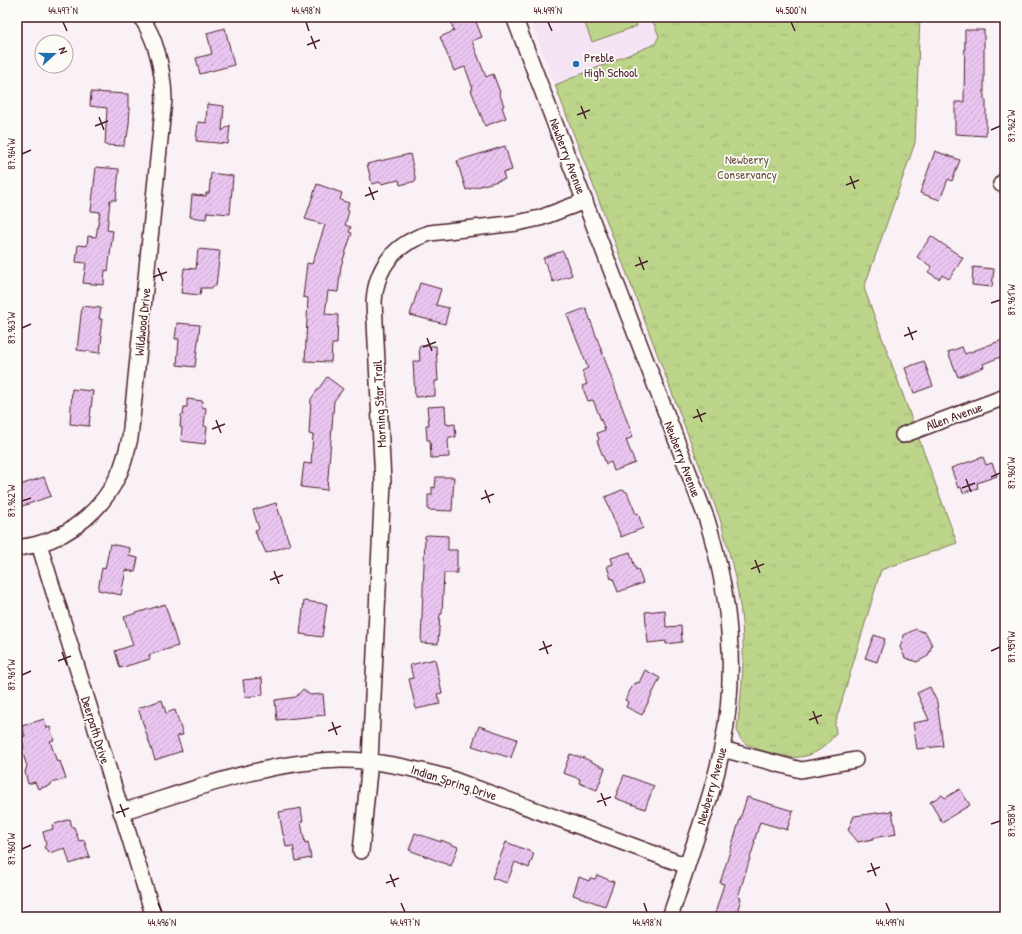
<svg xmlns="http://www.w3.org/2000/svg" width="1022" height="934" font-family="'Patrick Hand',sans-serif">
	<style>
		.built { fill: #f4e4f4 }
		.park { fill: url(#park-tufts); stroke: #847a5b }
		.pitch { fill: #bdd58b; stroke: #847a5b }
		.building { fill: url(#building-hatch); stroke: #4a1f2b }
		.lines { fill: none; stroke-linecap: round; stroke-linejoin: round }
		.minor-casing { stroke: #4a1f2b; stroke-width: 18 }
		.minor { stroke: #fdfcf7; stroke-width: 15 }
		.ticks { fill: none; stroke: #4a1f2b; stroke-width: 1.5 }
		.poi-dot { fill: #1f6fb2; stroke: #fdfcf7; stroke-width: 1.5 }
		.labels { text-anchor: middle; stroke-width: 3.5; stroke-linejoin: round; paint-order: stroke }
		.poi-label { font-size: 13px; fill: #4a1f2b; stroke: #fdfcf7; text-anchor: start }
		.street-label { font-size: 13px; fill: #4a1f2b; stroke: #fdfcf7 }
		.park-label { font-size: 13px; fill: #6c5648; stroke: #fdfcf7 }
		.neatline { fill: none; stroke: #4a1f2b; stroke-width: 1.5 }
		.ticks-label { font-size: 10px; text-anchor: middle; fill: #4a1f2b }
	</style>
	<defs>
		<pattern id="park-tufts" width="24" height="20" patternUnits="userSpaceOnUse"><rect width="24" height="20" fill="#bdd58b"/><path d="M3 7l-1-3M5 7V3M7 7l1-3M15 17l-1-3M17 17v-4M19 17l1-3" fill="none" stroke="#a4b678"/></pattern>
		<pattern id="building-hatch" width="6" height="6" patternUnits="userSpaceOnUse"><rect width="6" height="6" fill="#eac6f1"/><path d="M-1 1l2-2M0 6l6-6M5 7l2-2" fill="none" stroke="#caaacf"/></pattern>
	</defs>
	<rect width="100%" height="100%" fill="#f9f1f6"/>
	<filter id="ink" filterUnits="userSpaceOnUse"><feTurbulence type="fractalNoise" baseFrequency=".025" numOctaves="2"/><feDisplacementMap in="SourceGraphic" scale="8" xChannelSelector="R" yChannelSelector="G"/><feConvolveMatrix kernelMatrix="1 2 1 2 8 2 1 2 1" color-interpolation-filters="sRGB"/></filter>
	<g filter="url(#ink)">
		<path class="built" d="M529,17H667L655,44L555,85Z"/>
		<path class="park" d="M651,17H920L915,143L864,288L957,543L881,570L835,724L836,734C828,743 821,751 809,755C803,757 795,758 788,757C780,756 752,748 746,744C740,739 738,736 737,729C741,699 744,670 743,640C742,599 731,558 720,519L555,85L655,44L659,36Z"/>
		<path class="pitch" d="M596,17H634L637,26L592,42L584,21Z"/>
		<path class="building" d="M449,17H474L482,37L472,41L486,77L493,74L500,92H499L504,106L502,107L506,118L485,126L471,90L473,89L465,67L454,71L440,37L454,31Z
			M225,28L234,65L200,74L196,58L212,54L207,33Z
			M965,30H984V100H986V136L955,134V102H964Z
			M91,92L128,94V108H130L129,124L127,137H125L124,146L105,145L107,108L90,106Z
			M207,104L224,106L222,131L230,125L228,144L196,141L198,122L206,123Z
			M505,146L512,170L503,173L505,179L466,190L457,161Z
			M935,151L960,160L952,181L948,179L940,200L920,193Z
			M410,154L416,181L400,185L399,180L381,184L380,182L372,184L367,164Z
			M96,167L119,169L116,200H110L107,230L113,231L108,271L105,270L104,285L83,283L86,263L76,262L78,245L87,246L88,236L96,237L100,212L91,211Z
			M211,173L233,176L230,214L207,212L206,219L190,217L192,195L206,196V193H209Z
			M317,184L342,193L340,200L349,203L347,210L349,211L345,225L351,227L349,232L352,233L341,266L338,292L328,291L325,314L338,315L337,344H332L331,362L305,361L308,298L303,297L307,263L312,264L325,225L305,219Z
			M931,236L963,258L949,279L942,275L939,279L928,272L932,267L917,257Z
			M198,249L220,251L216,286H213V288H201L200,295L181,293L184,268L196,269Z
			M563,251L572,275L553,282L543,258Z
			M973,267L994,269L992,287L972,285Z
			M420,283L441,289L436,305L449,308L445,324L410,315Z
			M82,306L101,308L99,319H102L100,335H102L100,353L77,350Z
			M586,308L633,437L626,440L635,463L614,471L611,462L606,464L597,441L599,440L597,433L605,430L593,400L588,401L582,386L587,384L582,371L588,368L567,315Z
			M177,323L200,325L195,367L177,365L179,339H175Z
			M1005,339V355L983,364L984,367L958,377L948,352L962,347L965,354Z
			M419,346H436L438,381H435V396L415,397L413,361H420Z
			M924,361L933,386L914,393L905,368Z
			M327,377L343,389L334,401L327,490L301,487L304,463L311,464L313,435L309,434L311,399Z
			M72,389L93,391L89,426L70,424Z
			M187,399L203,401L202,407L206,408L204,426L207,427L205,444L181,441L182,427H180L181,415H183L184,407H187Z
			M445,406L446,424H448V425L455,424L456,437H449V439H448L449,457L431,458L430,440H427L426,425H429L427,407Z
			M983,457L986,465L992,463L997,476L977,483L978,488L963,493L961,487L958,488L951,468Z
			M44,477L51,496L17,508V486Z
			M436,477H454L452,511L428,510V495H432V487L435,488Z
			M622,490L627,492L636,514L638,513L643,528L621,537L605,497Z
			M276,503L290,545L266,553L261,542H259L255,530L259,529L253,510Z
			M428,535L448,536V550H457V573H444L442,614H440L438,644L421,643L425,536Z
			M110,544L130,548L129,556L138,558L135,572L126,570L121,595L98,590L102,568L105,569Z
			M630,552L636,570L638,569L643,583L618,592L613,578L611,579L607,566L613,564L611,558Z
			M304,601L327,604L322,637L300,634Z
			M165,604L178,646L149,655L150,659L120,668L115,651L133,645L124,617Z
			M665,610L666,627L681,626L682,642L666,644V641L648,643L645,612Z
			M916,629L926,633L932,645L928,656L917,662L905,658L900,647L904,635Z
			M874,635L885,639L877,662L865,658Z
			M435,659L442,693L437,694L440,704L416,709L409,679L413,678L410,665Z
			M645,670L660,678L642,715L626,707L628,702L625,700L634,683L636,684L637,682L639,683Z
			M262,678L263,695L245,697L243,680Z
			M930,687L937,702L943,746L917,749L913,723L929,720L917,693Z
			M303,689L310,695L323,694L325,715L277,720L275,700L296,697Z
			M162,700L166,713L175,710L183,735L177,736L182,751L155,760L138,708Z
			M44,719L47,728L50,727L54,740L50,741L57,762L60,761L66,779L51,783V785L38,789L35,782L28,784L25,772L27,766L22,751L24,747L21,737L25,736L22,726Z
			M479,726L517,739L511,758L472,746Z
			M570,754L584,758L605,768L597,790L579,783L580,779L563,773Z
			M624,775L654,786L645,809L615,798Z
			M960,789L970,805L942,822L930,802L942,795L945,798Z
			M747,797L793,811L787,830L760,822L754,842H755L738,897L741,898L736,917H714L724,884L720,883Z
			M301,808L303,822H301L305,843L308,842L311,858L296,861L293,846L286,847L284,835H283L279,812Z
			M892,811L896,834L873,838V839L858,842L848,830L854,816Z
			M70,819L72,827H74L79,841L84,840L90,857L70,864L65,848L49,853L48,850L44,848L46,844L43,832L53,829L52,825Z
			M415,833L441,842V840L458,847L451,866L409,850Z
			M506,842L534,853L529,868L515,862L507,883L492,878Z
			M597,875L614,882L605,906L573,895L579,877L589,881L590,878L595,879Z"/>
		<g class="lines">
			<defs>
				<path id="minor" d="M514,17L707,520C730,596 738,670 722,748C717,776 708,803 699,830C689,859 680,888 670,917
					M1001,184L1005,180
					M903,435L1005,397
					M39,544L154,917
					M17,548C24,547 31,546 38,544C72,535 103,508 118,476C124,464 127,451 130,438L164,99C163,70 158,42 141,17
					M722,749L801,770L855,760
					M121,812C193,790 265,761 341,760C377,760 411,768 446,777L687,866
					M361,851L370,761L383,482L374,302C376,266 396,243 430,233L517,223L540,218L585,201"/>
			</defs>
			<use href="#minor" class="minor-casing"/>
			<use href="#minor" class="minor"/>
		</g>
	</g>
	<path class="ticks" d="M63,22L67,31M306,22L309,31M548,22L552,31M791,22L795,31M311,36L316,49M307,45L320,40M581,106L586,119M577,115L590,110M99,117L104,130M95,126L108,121M991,130L1000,126M22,154L31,150M850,176L855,189M846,185L859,180M369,187L374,200M365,196L378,191M639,257L644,270M635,266L648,261M158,268L163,281M153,277L167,272M991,303L1000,300M908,327L913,340M22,328L31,324M904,336L917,331M427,338L432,351M423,347L436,342M697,409L702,422M693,418L706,413M216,420L221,433M212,429L225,424M991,477L1000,473M966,479L971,492M962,488L975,483M485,490L490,503M481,499L494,494M22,501L31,498M755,560L760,573M751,569L764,564M274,571L279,584M270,580L283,575M543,641L548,654M539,650L552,645M991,651L1000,647M62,652L67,665M58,661L71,656M22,675L31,671M813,711L818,724M809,720L822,715M332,722L337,735M328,731L341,726M601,793L606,806M597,802L611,797M120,804L125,817M116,813L129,808M991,824L1000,821M22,849L31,845M871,863L876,876M867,872L880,867M390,874L395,887M386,883L399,878M158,903L162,912M401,903L405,912M644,903L647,912M886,903L890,912"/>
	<circle class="poi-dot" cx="576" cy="64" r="4"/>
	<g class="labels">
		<g class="poi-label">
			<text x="584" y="62">Preble<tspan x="584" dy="15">High School</tspan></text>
		</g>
		<g class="street-label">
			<text transform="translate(568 156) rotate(69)" y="5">Newberry Avenue</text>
			<text transform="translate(142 322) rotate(-84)" y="5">Wildwood Drive</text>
			<text transform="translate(379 404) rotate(-93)" y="5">Morning Star Trail</text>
			<text transform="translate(954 416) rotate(-20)" y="5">Allen Avenue</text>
			<text transform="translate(683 459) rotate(69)" y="5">Newberry Avenue</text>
			<text transform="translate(96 730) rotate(73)" y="5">Deerpath Drive</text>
			<text transform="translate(454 782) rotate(18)" y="5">Indian Spring Drive</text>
			<text transform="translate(711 786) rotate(-74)" y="5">Newberry Avenue</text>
		</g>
		<g class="park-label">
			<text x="747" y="164">Newberry<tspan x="747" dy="15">Conservancy</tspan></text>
		</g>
	</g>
	<rect width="1022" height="934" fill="none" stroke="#fdfcf7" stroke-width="44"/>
	<g transform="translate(54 54) rotate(69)"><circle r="19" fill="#fdfcf7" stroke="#b5a4a5"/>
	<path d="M0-3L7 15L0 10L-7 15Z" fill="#1f6fb2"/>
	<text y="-6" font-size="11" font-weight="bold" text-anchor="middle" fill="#4a1f2b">N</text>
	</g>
	<rect x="22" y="22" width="978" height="890" class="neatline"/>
	<g class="ticks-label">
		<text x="63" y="14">44.497°N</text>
		<text x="306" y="14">44.498°N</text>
		<text x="548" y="14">44.499°N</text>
		<text x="791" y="14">44.500°N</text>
		<text transform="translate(1011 126) rotate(-90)" y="4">87.962°W</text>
		<text transform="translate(11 154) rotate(-90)" y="4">87.964°W</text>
		<text transform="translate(1011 300) rotate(-90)" y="4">87.961°W</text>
		<text transform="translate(11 328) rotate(-90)" y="4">87.963°W</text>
		<text transform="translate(1011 473) rotate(-90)" y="4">87.960°W</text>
		<text transform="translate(11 501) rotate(-90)" y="4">87.962°W</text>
		<text transform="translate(1011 647) rotate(-90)" y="4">87.959°W</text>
		<text transform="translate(11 675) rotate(-90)" y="4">87.961°W</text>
		<text transform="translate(1011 821) rotate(-90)" y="4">87.958°W</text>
		<text transform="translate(11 849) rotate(-90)" y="4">87.960°W</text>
		<text x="162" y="926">44.496°N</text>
		<text x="405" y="926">44.497°N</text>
		<text x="647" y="926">44.498°N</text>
		<text x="890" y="926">44.499°N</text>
	</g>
</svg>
